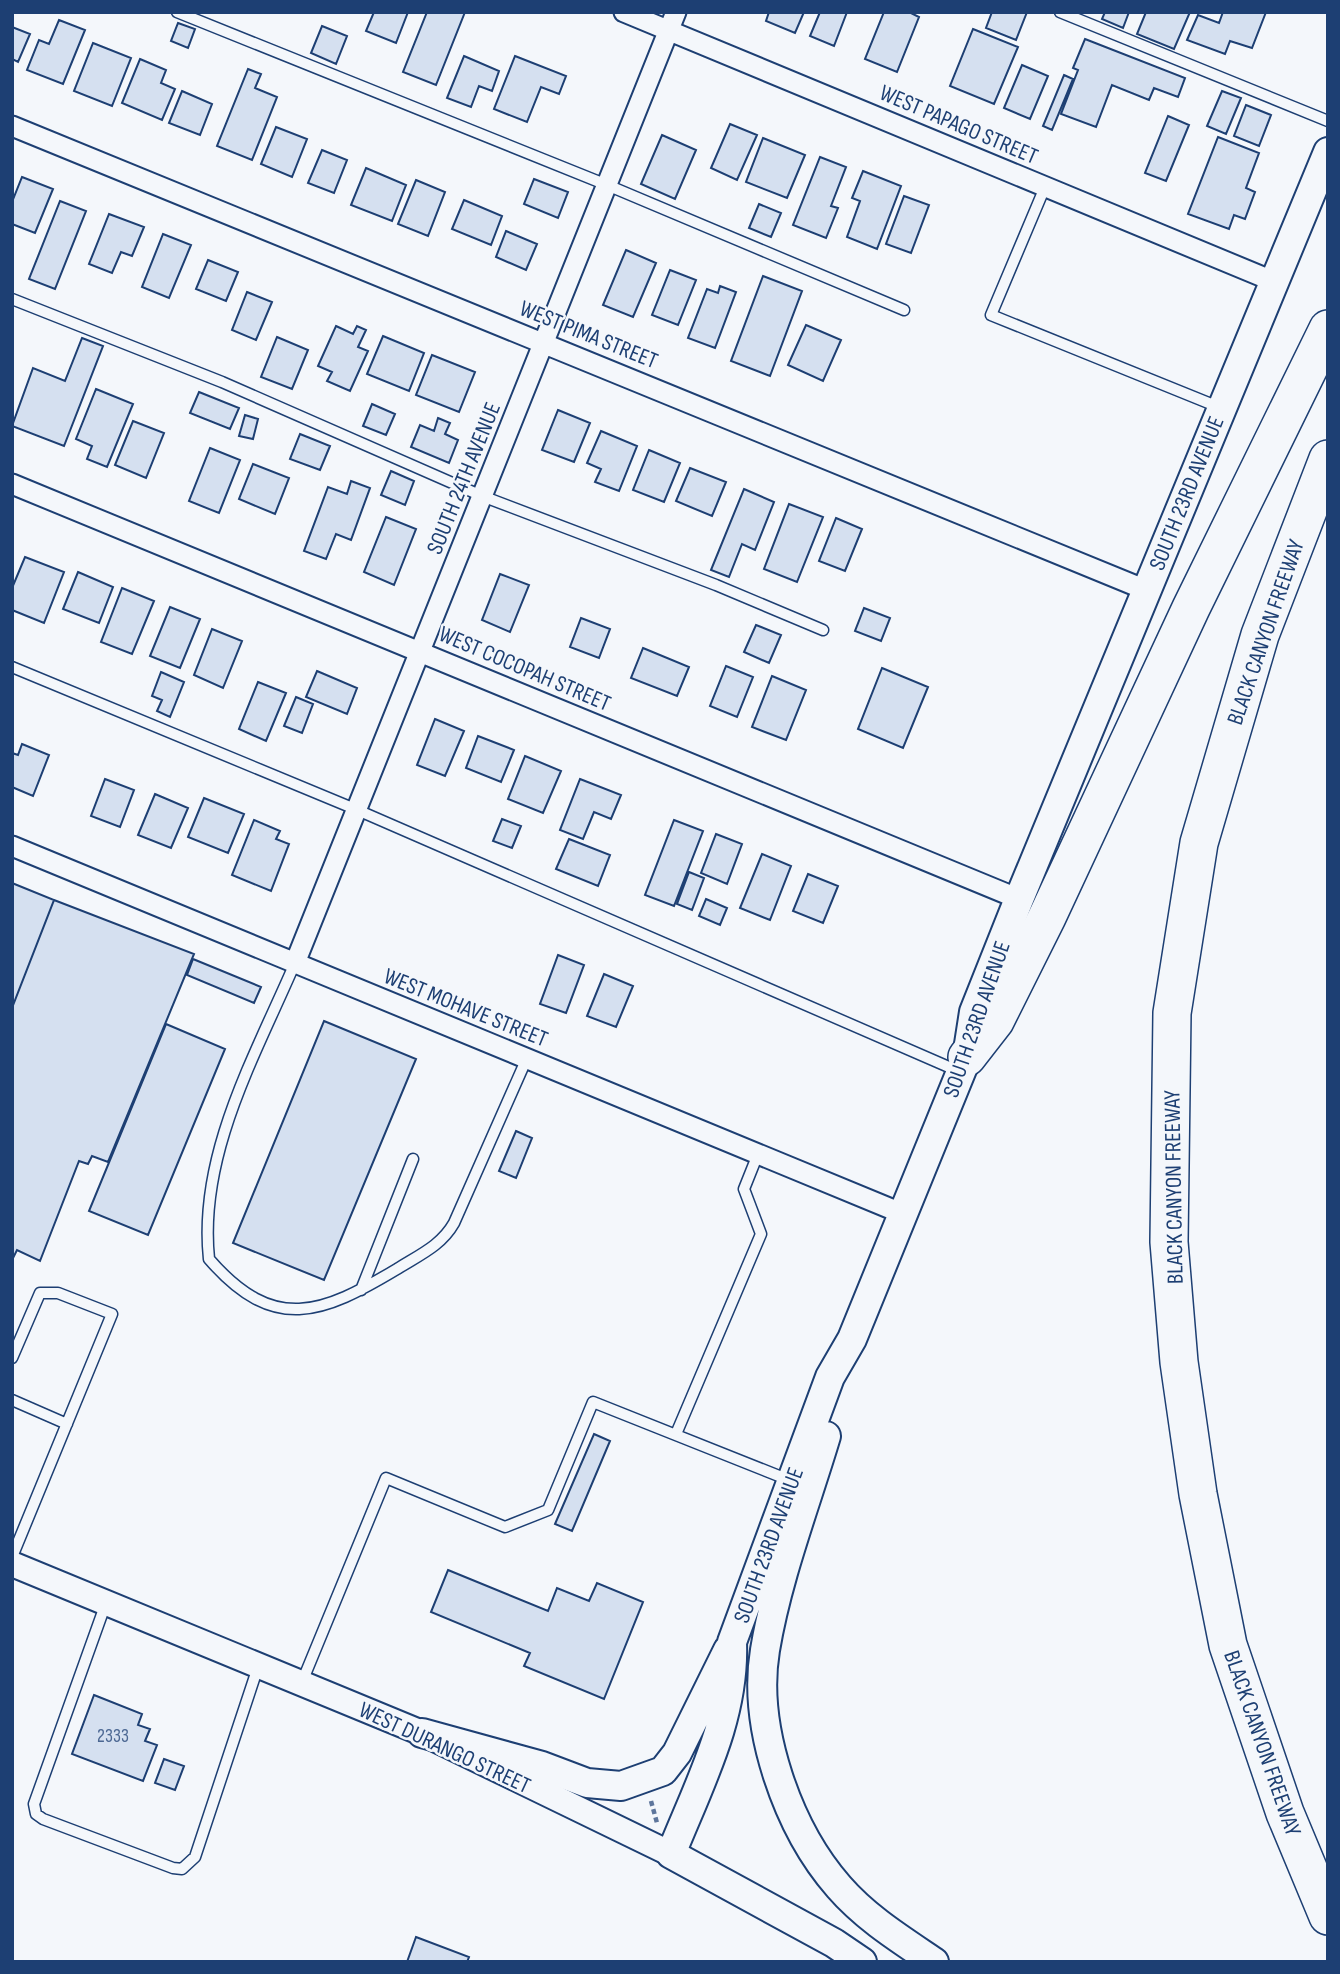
<svg xmlns="http://www.w3.org/2000/svg" width="1340" height="1974" font-family="'Sofia Sans Condensed',sans-serif">
	<style>
		.building { fill: #d5e0f0; stroke: #1d3f73; stroke-width: 2 }
		.lines { fill: none; stroke-linecap: round; stroke-linejoin: round }
		.service-casing { stroke: #1d3f73; stroke-width: 13 }
		.minor-casing { stroke: #1d3f73; stroke-width: 23 }
		.tertiary-casing { stroke: #1d3f73; stroke-width: 28 }
		.secondary-casing { stroke: #1d3f73; stroke-width: 32 }
		.motorway-casing { stroke: #1d3f73; stroke-width: 40 }
		.path { stroke: #5e769c; stroke-width: 4.5; stroke-dasharray: 5 3.5; stroke-linecap: butt }
		.service { stroke: #f4f7fb; stroke-width: 10 }
		.minor { stroke: #f4f7fb; stroke-width: 19 }
		.tertiary { stroke: #f4f7fb; stroke-width: 24 }
		.secondary { stroke: #f4f7fb; stroke-width: 28 }
		.motorway { stroke: #f4f7fb; stroke-width: 37 }
		.labels { text-anchor: middle; stroke-width: 5; stroke-linejoin: round; paint-order: stroke }
		.number-label { font-size: 19px; fill: #4b6792 }
		.street-label { font-size: 23px; fill: #1d3f73; stroke: #f4f7fb }
	</style>
	<rect width="100%" height="100%" fill="#f4f7fb"/>
	<path class="building" d="M374,12H408L396,43L366,31Z
		M427,12H465L436,85L403,72Z
		M769,12H804L795,33L766,21Z
		M820,12H847L834,46L810,36Z
		M884,12H909L919,17L897,72L865,59Z
		M992,12H1027L1016,40L986,28Z
		M1105,12H1129L1123,28L1102,19Z
		M1146,12H1190L1174,49L1137,34Z
		M1223,12H1266L1252,48L1230,41L1225,54L1187,40L1198,15L1219,23Z
		M59,20L85,30L63,84L27,70L39,40L49,44Z
		M178,23L195,29L188,48L171,41Z
		M322,26L347,36L336,64L311,53Z
		M12,27L30,34L18,62L12,59Z
		M973,29L1018,47L994,104L950,86Z
		M1085,39L1185,78L1178,97L1154,88L1149,100L1112,85L1096,127L1061,114L1078,70L1073,68Z
		M93,43L131,58L112,106L74,91Z
		M464,56L499,71L492,91L479,86L471,107L447,98Z
		M515,56L566,76L559,94L541,87L527,122L494,109Z
		M140,59L166,70L161,83L175,89L162,120L122,103Z
		M1022,65L1048,76L1030,119L1004,108Z
		M248,69L261,74L255,88L277,97L252,160L217,146Z
		M1064,75L1073,79L1052,130L1043,126Z
		M182,91L212,104L200,135L169,123Z
		M1222,91L1241,98L1226,134L1207,126Z
		M1246,105L1271,115L1259,146L1234,136Z
		M1168,116L1189,125L1166,181L1145,173Z
		M730,124L757,135L737,180L711,168Z
		M276,127L307,139L292,177L261,164Z
		M662,135L696,150L675,199L641,184Z
		M1218,137L1259,153L1246,188L1255,192L1245,219L1234,215L1229,229L1188,214Z
		M763,138L805,155L787,198L746,182Z
		M322,150L347,160L334,193L308,183Z
		M820,157L846,167L831,206L838,208L826,238L793,225Z
		M366,168L406,185L392,221L351,205Z
		M863,171L901,186L877,249L847,237L860,201L852,198Z
		M22,177L53,189L35,233L12,224V202Z
		M534,179L568,192L558,218L524,204Z
		M416,180L445,192L428,236L398,224Z
		M904,196L929,205L911,253L886,244Z
		M464,200L502,216L491,245L452,229Z
		M60,201L86,211L55,289L29,279Z
		M759,204L781,213L771,237L749,228Z
		M109,214L144,227L132,256L121,252L112,273L89,264Z
		M506,231L537,244L526,270L496,257Z
		M163,234L191,245L169,298L142,287Z
		M626,250L656,263L633,317L603,305Z
		M208,260L238,272L226,301L196,289Z
		M670,270L696,280L678,325L652,315Z
		M763,276L802,291L770,376L731,361Z
		M720,286L736,292L715,348L688,338L707,289L718,293Z
		M247,292L272,302L256,340L232,330Z
		M806,325L841,340L823,381L788,365Z
		M336,326L353,334L357,326L366,330L358,347L368,351L350,391L327,381L332,372L318,366Z
		M383,336L424,353L409,391L367,374Z
		M277,337L308,350L292,389L261,377Z
		M82,338L103,346L64,446L12,426L33,368L65,381Z
		M432,355L475,372L459,412L416,395Z
		M96,389L133,404L107,467L87,459L92,446L76,439Z
		M199,392L239,408L230,429L190,413Z
		M372,404L395,414L386,435L363,426Z
		M558,410L590,423L574,462L542,450Z
		M245,415L258,419L253,439L239,436Z
		M438,418L450,423L445,434L458,440L449,463L411,447L420,425L434,431Z
		M133,421L164,433L146,478L115,465Z
		M601,431L637,446L619,491L595,482L601,469L587,463Z
		M300,434L330,446L320,470L290,459Z
		M210,448L240,460L219,513L189,501Z
		M649,450L680,463L664,502L633,490Z
		M253,464L289,478L275,514L239,499Z
		M690,468L726,482L712,516L676,501Z
		M391,471L414,481L405,505L381,495Z
		M351,481L370,488L351,540L336,534L326,559L304,551L328,487L347,494Z
		M744,489L774,502L755,550L742,544L729,577L711,570Z
		M789,504L823,517L797,582L764,569Z
		M386,517L416,529L394,585L364,572Z
		M836,518L862,529L845,571L819,561Z
		M25,557L64,572L44,623L12,610V588Z
		M78,572L113,587L99,623L63,609Z
		M500,574L529,585L510,632L482,620Z
		M122,588L154,601L132,654L101,642Z
		M170,607L200,619L180,668L150,656Z
		M864,608L890,618L881,641L855,631Z
		M581,618L610,629L599,658L570,647Z
		M756,625L781,635L769,663L744,652Z
		M212,629L242,641L223,688L194,675Z
		M643,648L689,667L677,696L631,678Z
		M726,666L753,677L737,717L710,706Z
		M882,668L928,687L903,748L858,729Z
		M317,671L357,688L347,714L306,697Z
		M161,672L184,682L170,717L157,711L162,700L152,696Z
		M772,676L806,690L786,740L752,727Z
		M258,682L286,693L266,741L239,729Z
		M296,697L313,704L302,733L284,726Z
		M435,719L464,731L445,776L417,765Z
		M478,736L514,750L501,782L466,768Z
		M22,744L49,755L33,796L12,787V753L18,755Z
		M525,756L561,771L543,813L508,799Z
		M105,779L134,790L120,827L91,816Z
		M580,779L621,795L611,819L594,812L583,839L560,830Z
		M155,794L188,808L171,848L138,835Z
		M204,798L244,814L228,853L188,837Z
		M502,819L521,826L512,848L493,841Z
		M254,820L280,831L276,839L289,844L271,891L232,875Z
		M674,820L703,831L674,906L645,895Z
		M716,834L742,844L727,884L701,873Z
		M569,839L610,855L598,886L556,869Z
		M762,854L791,866L770,920L740,908Z
		M689,872L704,878L692,910L677,904Z
		M808,874L838,886L823,923L793,911Z
		M12,883L54,900L12,1008Z
		M706,899L727,908L720,925L699,916Z
		M54,900L194,954L108,1162L92,1156L88,1164L79,1161L40,1261L17,1250L12,1260V1008Z
		M558,955L584,965L566,1013L540,1004Z
		M193,959L261,987L254,1003L187,975Z
		M604,974L633,986L616,1027L587,1016Z
		M324,1021L416,1059L324,1280L233,1243Z
		M166,1024L225,1049L148,1235L89,1211Z
		M516,1131L532,1138L516,1178L499,1171Z
		M594,1434L610,1441L572,1531L555,1524Z
		M448,1570L548,1611L557,1588L589,1601L597,1583L643,1602L604,1699L524,1666L530,1653L431,1612Z
		M94,1695L142,1714L138,1725L150,1729L145,1741L157,1745L143,1781L72,1754Z
		M164,1759L184,1766L175,1790L155,1783Z
		M416,1937L469,1957L467,1962H407Z"/>
	<g class="lines">
		<defs>
			<path id="service" d="M177,12L607,185L904,310
				M1060,12L1328,121
				M1045,187L991,315L1221,408
				M12,299L222,382L482,496L716,585L823,630
				M12,667L355,809L958,1071
				M295,963C255,1056 198,1155 209,1259C274,1334 322,1314 397,1269C419,1255 441,1246 454,1223L527,1058
				M361,1290L413,1159
				M12,1358L40,1293H58L112,1314L12,1557
				M12,1400L67,1424
				M676,1434L761,1234L744,1189L758,1154
				M106,1603L34,1804L36,1814L43,1819L173,1868L182,1869L195,1857L258,1667
				M302,1682L386,1478L505,1527L548,1510L593,1402L789,1480"/>
			<path id="minor" d="M624,12L1275,282
				M12,126L1146,590
				M12,484L1019,899
				M12,846L901,1213
				M295,963L676,12"/>
			<path id="tertiary" d="M12,1564L422,1733L671,1854"/>
			<path id="secondary" d="M826,1436C805,1506 777,1578 765,1650C752,1728 788,1829 839,1887C866,1918 900,1939 934,1962
				M422,1733L542,1766L587,1783L621,1786L663,1771L677,1753L728,1650
				M862,1962L834,1943L671,1854C699,1784 735,1718 732,1642L830,1377L852,1339L967,1057L974,1012L1019,899L1328,152"/>
			<path id="motorway" d="M1328,459L1260,635L1199,843L1172,1013L1169,1242L1179,1362L1198,1494L1228,1645L1285,1813L1328,1916
				M967,1057L995,1021L1047,917L1191,608L1328,329"/>
		</defs>
		<use href="#service" class="service-casing"/>
		<use href="#minor" class="minor-casing"/>
		<use href="#tertiary" class="tertiary-casing"/>
		<use href="#secondary" class="secondary-casing"/>
		<use href="#motorway" class="motorway-casing"/>
		<path class="path" d="M651,1801L657,1823"/>
		<use href="#service" class="service"/>
		<use href="#minor" class="minor"/>
		<use href="#tertiary" class="tertiary"/>
		<use href="#secondary" class="secondary"/>
		<use href="#motorway" class="motorway"/>
	</g>
	<g class="labels">
		<g class="number-label">
			<text x="113" y="1742">2333</text>
		</g>
		<g class="street-label">
			<text transform="translate(959 124) rotate(23)" y="8">WEST PAPAGO STREET</text>
			<text transform="translate(589 334) rotate(22)" y="8">WEST PIMA STREET</text>
			<text transform="translate(463 478) rotate(-68)" y="8">SOUTH 24TH AVENUE</text>
			<text transform="translate(1186 493) rotate(-68)" y="8">SOUTH 23RD AVENUE</text>
			<text transform="translate(1265 632) rotate(-71)" y="8">BLACK CANYON FREEWAY</text>
			<text transform="translate(525 668) rotate(23)" y="8">WEST COCOPAH STREET</text>
			<text transform="translate(466 1007) rotate(22)" y="8">WEST MOHAVE STREET</text>
			<text transform="translate(976 1019) rotate(-71)" y="8">SOUTH 23RD AVENUE</text>
			<text transform="translate(1173 1187) rotate(-91)" y="8">BLACK CANYON FREEWAY</text>
			<text transform="translate(768 1545) rotate(-70)" y="8">SOUTH 23RD AVENUE</text>
			<text transform="translate(1263 1743) rotate(71)" y="8">BLACK CANYON FREEWAY</text>
			<text transform="translate(445 1747) rotate(25)" y="8">WEST DURANGO STREET</text>
		</g>
	</g>
	<rect width="1340" height="1974" fill="none" stroke="#1d3f73" stroke-width="28"/>
</svg>
